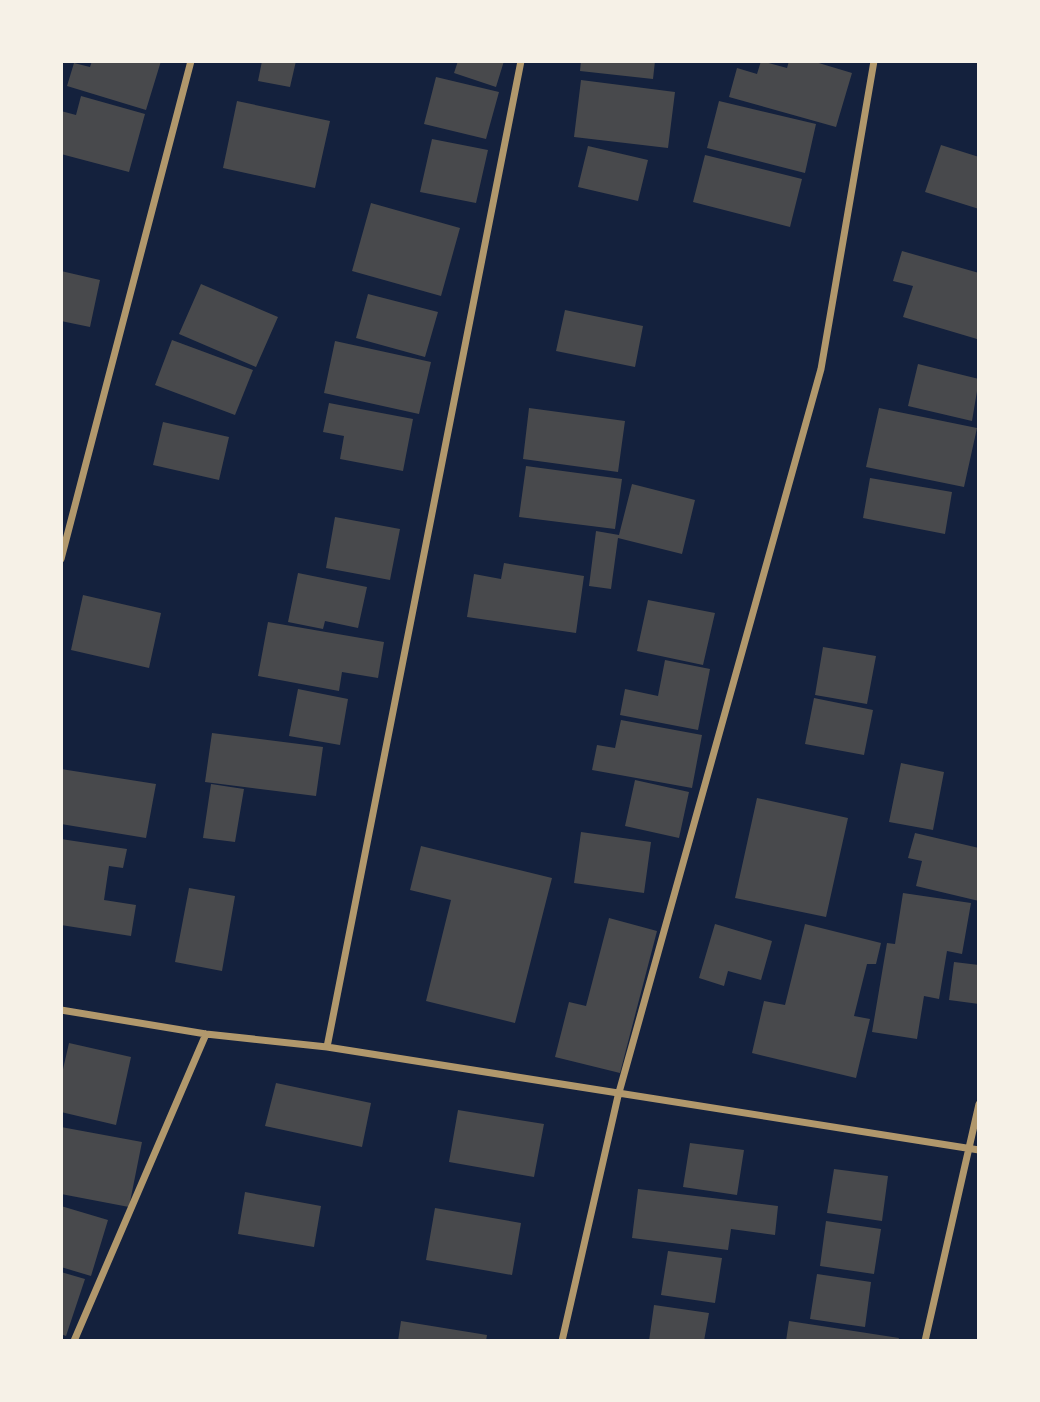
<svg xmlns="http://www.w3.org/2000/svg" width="1040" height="1402" font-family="Signika,sans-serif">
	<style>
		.building { fill: #48494c }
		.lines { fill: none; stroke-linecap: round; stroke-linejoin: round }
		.minor { stroke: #b1986c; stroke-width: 7 }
	</style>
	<rect width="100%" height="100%" fill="#14213d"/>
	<path class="building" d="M92,61H161L146,110L67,86L74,63L90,67Z
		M262,61H296L290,87L258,81Z
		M458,61H504L496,87L454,73Z
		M581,61H655L653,79L580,71Z
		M761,61L787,68L789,61H812L852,73L836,127L729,97L737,68L757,74Z
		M436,77L499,92L486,139L424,124Z
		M581,80L675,92L668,148L574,137Z
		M81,96L145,114L129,172L61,154V111L76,115Z
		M237,101L330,121L315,188L223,168Z
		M719,101L816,124L805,173L707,148Z
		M432,139L488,150L476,203L420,192Z
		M941,145L979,157V209L925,192Z
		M588,146L648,160L638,201L578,187Z
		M705,155L802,179L790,227L693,202Z
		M371,203L460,228L441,296L352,271Z
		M902,251L979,273L977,339L903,317L913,286L893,281Z
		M61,271L100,280L90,327L61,321Z
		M201,284L278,317L256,367L179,334Z
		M368,294L438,312L425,357L356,338Z
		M565,310L643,326L635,367L556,351Z
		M172,340L253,370L235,415L155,385Z
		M335,341L431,362L419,414L324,393Z
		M918,364L979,379L972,421L908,406Z
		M329,403L413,419L403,471L340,459L344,436L323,432Z
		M529,408L625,421L618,472L523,459Z
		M879,408L977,428L964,487L866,467Z
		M163,422L229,437L219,480L153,465Z
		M526,466L622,479L615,529L519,517Z
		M870,478L952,492L945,534L863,518Z
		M632,484L695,500L682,554L618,538L611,589L589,586L596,531L619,535Z
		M335,517L400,529L390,580L326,568Z
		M504,563L584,576L576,633L467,617L474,574L501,579Z
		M298,573L367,587L358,628L325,621L323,629L288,622Z
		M83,595L161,613L149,668L71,650Z
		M648,600L715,613L703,665L637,651Z
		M268,622L384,642L378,678L342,672L339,691L258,676Z
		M823,647L876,656L867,704L815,695Z
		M665,660L710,669L698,730L620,715L625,689L658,696Z
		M298,689L348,699L340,745L289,736Z
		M814,698L873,710L864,755L805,744Z
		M621,720L702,735L692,788L592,770L597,745L615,748Z
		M212,733L323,747L316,796L205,782Z
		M901,763L944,772L933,830L889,822Z
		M61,769L156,784L146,838L61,824Z
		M635,780L689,792L679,838L625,826Z
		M211,784L244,789L235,842L203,838Z
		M757,798L848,818L826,917L735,898Z
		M581,832L651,842L644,893L574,883Z
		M915,833L979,848V901L916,886L922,861L908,858Z
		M61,839L127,849L123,868L109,866L104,900L136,905L131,936L61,925Z
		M421,846L552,878L515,1023L426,1001L451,900L410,890Z
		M189,888L235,896L222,971L175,962Z
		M903,893L971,903L962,954L947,951L939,999L924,996L917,1039L872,1032L887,943L895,944Z
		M609,918L657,931L620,1073L555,1057L569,1002L586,1006Z
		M715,924L772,941L761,980L728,971L724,986L699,978Z
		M805,924L881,943L876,964H867L854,1016L870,1019L856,1078L752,1053L764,1001L785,1005Z
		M954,962L979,965V1004L949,1000Z
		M69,1043L131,1057L116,1125L61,1112V1078Z
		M276,1083L371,1103L362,1147L265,1126Z
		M458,1110L544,1124L534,1177L449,1162Z
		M61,1127L142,1142L129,1207L61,1194Z
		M690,1143L744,1150L737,1195L683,1187Z
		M834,1169L888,1176L882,1221L827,1213Z
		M638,1189L778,1206L775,1235L731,1229L728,1250L632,1238Z
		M245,1192L321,1206L314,1247L238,1234Z
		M61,1206L108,1220L91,1276L61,1267Z
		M435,1208L521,1223L512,1275L426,1260Z
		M826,1221L881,1229L874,1274L820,1266Z
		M668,1251L722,1258L715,1303L661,1295Z
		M61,1272L85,1279L66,1336L61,1334Z
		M817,1274L871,1282L865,1327L810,1319Z
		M654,1305L709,1313L704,1341H649Z
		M401,1321L487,1335L486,1341H398Z
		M789,1321L899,1338L898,1341H786Z"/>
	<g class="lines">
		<path class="minor" d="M61,559L191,61
			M61,1010L206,1034L327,1047L979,1150
			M327,1047L521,61
			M74,1341L206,1034
			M562,1341L618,1096L821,369L874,61
			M925,1341L979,1104"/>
	</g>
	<rect width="1040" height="1402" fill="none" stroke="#f6f1e7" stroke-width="126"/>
</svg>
